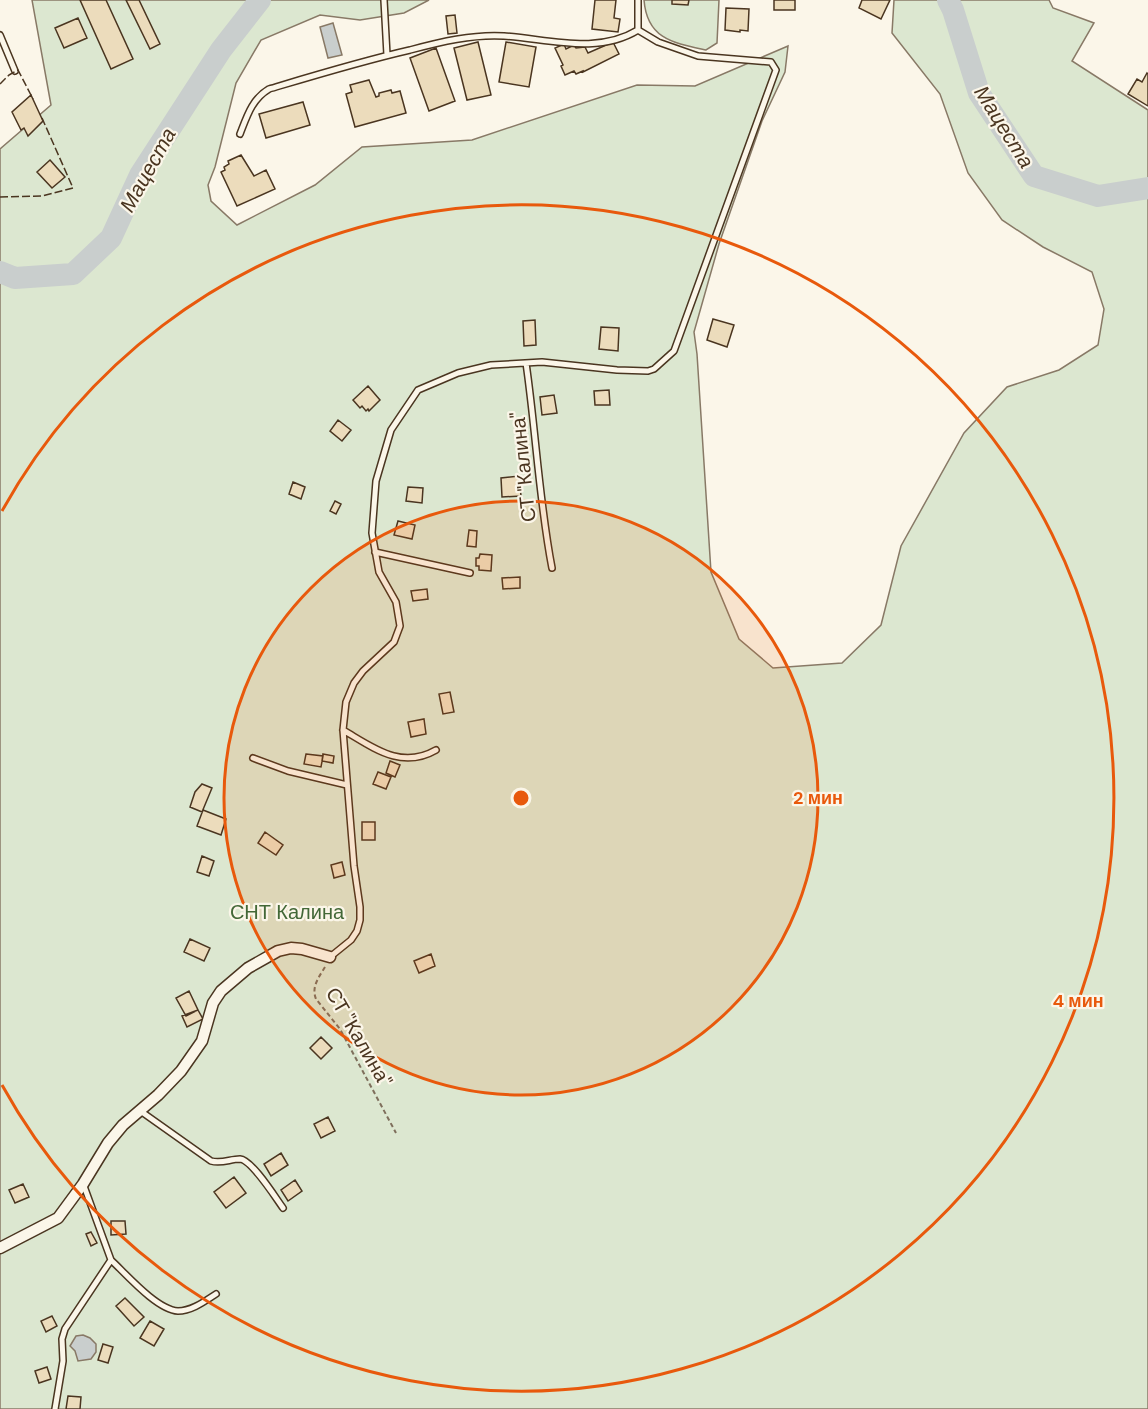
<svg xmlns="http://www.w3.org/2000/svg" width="1148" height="1409" font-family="'DM Sans',sans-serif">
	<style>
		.green { fill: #dce7d0; stroke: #887966; stroke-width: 1.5 }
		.water { fill: #c9cecd; stroke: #887966; stroke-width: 1.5 }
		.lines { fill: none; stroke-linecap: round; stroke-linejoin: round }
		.river { stroke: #c9cecd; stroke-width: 22 }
		.building { fill: #ecdcbc; stroke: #4a3520; stroke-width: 1.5 }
		.lane-casing { stroke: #4a3520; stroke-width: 8 }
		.street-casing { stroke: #4a3520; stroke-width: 13 }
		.path { stroke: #7f6f5c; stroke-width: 2; stroke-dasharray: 4.5 3; stroke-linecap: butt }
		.lane { stroke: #fbf6e9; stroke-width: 5 }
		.street { stroke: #fbf6e9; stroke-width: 10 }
		.fence { stroke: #4a3520; stroke-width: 1.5; stroke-dasharray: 8 3; stroke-linecap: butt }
		.ring { fill: none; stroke: #e8590c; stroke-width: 3 }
		.labels { text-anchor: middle; stroke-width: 4.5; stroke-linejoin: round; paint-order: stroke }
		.street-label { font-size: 20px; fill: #4a3520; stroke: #fbf6e9 }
		.park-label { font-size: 20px; fill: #436837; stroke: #fbf6e9 }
		.water-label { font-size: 21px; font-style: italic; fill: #4a3520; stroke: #fbf6e9 }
		.centre { fill: #e8590c; stroke: #fbf6e9; stroke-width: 3 }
		.ring-label { font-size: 18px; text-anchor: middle; font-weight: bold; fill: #e8590c; stroke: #fbf6e9; stroke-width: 4.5; stroke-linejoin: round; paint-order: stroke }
	</style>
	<rect width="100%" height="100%" fill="#fbf6e9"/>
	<path class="green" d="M32,0H429L404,13L360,20L320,15L261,40L236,83L215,167L208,185L211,201L237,225L315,185L362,147L472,140L637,85L695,86L788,46L785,72L762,121L719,244L694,332L697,354L711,572L739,639L773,668L842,663L881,625L901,546L964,433L1007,387L1059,370L1098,345L1104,309L1092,272L1043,247L1002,220L968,173L940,94L892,33L894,0H1049L1053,8L1094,23L1072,61L1148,110V1409H0V149L51,105Z
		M644,0H719L717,43L706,50C673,43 647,39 644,0Z"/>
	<path class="water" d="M333,23L342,55L328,58L320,27Z
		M83,1335L90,1338L96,1344V1352L91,1359L78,1361L75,1351L70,1346L76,1336Z"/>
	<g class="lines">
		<path class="river" d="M948,0L953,10L979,93L1034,176L1098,196L1148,188
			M0,272L15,278L73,274L111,238L140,175L221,50L260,0"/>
	</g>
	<path class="building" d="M80,0H106L133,59L111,69Z
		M126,0H139L160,44L150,49Z
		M595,0H616L614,18L620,19L618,32L592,29Z
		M672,0H689L688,5L672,4Z
		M774,0H795V10H774Z
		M862,0H890L881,19L859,8Z
		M726,8L749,9L748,31L740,30V32L725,30Z
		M455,15L457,33L448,34L446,16Z
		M78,18L87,38L64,48L55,28Z
		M478,42L491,95L467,100L454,48Z
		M506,42L536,47L529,87L499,82Z
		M613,42L619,54L583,72V71L576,74L574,71L565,75L561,66L563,65L555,48L564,44L566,49L574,45L576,48L585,47L588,53Z
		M436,48L455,101L429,111L410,58Z
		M1147,73L1148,74V106L1128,94L1137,79L1142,82Z
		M369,80L376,97L379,96V93L391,90L392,93L400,91L406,113L355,127L346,94L352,92L350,85Z
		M31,95L43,121L28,136L24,128L21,130L12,112Z
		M303,102L310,125L266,138L259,114Z
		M241,155L254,176L266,170L275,189L237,206L221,172L225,170L224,167L229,164L228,161Z
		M50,160L65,177L52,188L37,172Z
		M713,319L734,325L727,347L707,340Z
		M535,320L536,345L524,346L523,321Z
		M601,327L619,328L618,351L599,349Z
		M368,386L380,400L369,411L368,409L366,411L362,406L360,408L353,400Z
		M609,390L610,405H595L594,391Z
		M554,395L557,413L542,415L540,397Z
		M338,420L351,430L342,441L330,431Z
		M519,476L521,496L502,497L501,478Z
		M293,482L305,487L301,499L289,494Z
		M408,487L423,488L422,503L406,501Z
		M335,501L341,504L336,514L330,511Z
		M398,521L415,525L412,539L394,535Z
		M469,530L477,531L476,547L467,546Z
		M480,554L492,555L491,571L479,570V566H476V558H479Z
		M520,577V588L503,589L502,578Z
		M427,589L428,599L413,601L411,591Z
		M450,692L454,712L443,714L439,694Z
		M424,719L426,734L411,737L408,722Z
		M306,754L323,756L321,767L304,764Z
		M323,754L334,756L333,763L322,761Z
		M390,761L400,765L395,777L386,773Z
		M378,772L391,777L386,789L373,784Z
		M202,784L212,788L202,812L190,807L195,792Z
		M203,810L226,819L221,835L197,826Z
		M362,822H375V840H362Z
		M265,832L283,845L276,855L258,843Z
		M202,856L214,861L209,876L197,872Z
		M342,862L345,875L334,878L331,865Z
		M190,939L210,948L204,961L184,952Z
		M431,954L435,966L419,973L414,961Z
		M189,991L198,1010L186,1016L176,998Z
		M198,1010L203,1019L187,1027L182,1016Z
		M321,1037L332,1048L321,1059L310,1048Z
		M328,1117L335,1131L321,1138L314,1124Z
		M281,1153L288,1165L271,1176L264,1164Z
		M234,1177L246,1193L226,1208L214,1192Z
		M295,1180L302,1191L288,1201L281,1190Z
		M23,1184L29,1197L15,1203L9,1190Z
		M111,1221H125L126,1234L111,1235Z
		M91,1232L97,1243L91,1246L86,1234Z
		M125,1298L144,1317L134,1326L116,1306Z
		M52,1316L57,1326L46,1332L41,1321Z
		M150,1321L164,1329L154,1346L140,1338Z
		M103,1344L113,1347L108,1363L98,1360Z
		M47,1367L51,1379L39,1383L35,1371Z
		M68,1396L81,1397L80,1409H66Z"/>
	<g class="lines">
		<defs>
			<path id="lane" d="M384,0L387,55
				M0,35L15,71
				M240,134C247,116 252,99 269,89C316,75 362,61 410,50C440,42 473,34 504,36C549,39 597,55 638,30
				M526,363C536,432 539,501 552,568
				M375,552L470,573
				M343,730C374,748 401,770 436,750
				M253,758L288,771L347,785
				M330,957L351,940L357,931L360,920V907L354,866L343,730L346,702L354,683L363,671L394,642L400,626L396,602L379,572L372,533L376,481L391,430L418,390L458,373L491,365L542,362L617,370L648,371L654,369L674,351L776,70L771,62L698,56L658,42L638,30V0
				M139,1110L211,1161C222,1164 230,1159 240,1159C252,1160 275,1197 283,1208
				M111,1260C126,1274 157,1310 178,1311C192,1311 205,1301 216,1294
				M55,1409L63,1361L62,1339L65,1329L111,1260L84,1186"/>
			<path id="street" d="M0,1248L58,1218L83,1184L108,1143L123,1125L158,1095L181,1071L202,1041L213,1003L221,991L248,968L278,951L291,948L302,949L330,957"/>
		</defs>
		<use href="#lane" class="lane-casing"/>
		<use href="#street" class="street-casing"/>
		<path class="path" d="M325,967C319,977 311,987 316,999L340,1029L396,1133"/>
		<use href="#lane" class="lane"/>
		<use href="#street" class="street"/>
		<path class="fence" d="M0,84L9,75L18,70L33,99
			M0,197L42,196L73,188L42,118"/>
	</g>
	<circle cx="521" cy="798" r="297" fill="#e8590c" fill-opacity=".12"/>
	<g class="ring">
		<circle cx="521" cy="798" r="297"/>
		<path d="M2 511A593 593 0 1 1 2 1085"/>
	</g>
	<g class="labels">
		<g class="street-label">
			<text transform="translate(523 467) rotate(-96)" y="7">СТ "Калина"</text>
			<text transform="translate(359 1037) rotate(60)" y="7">СТ "Калина"</text>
		</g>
		<g class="park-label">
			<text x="287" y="919">СНТ Калина</text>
		</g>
		<g class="water-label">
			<text transform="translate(1004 127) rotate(58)" y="7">Мацеста</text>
			<text transform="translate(148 170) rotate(-61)" y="7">Мацеста</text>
		</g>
	</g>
	<circle cx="521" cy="798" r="9" class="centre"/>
	<g class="ring-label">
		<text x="818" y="804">2 мин</text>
		<text x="1078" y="1007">4 мин</text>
	</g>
</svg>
